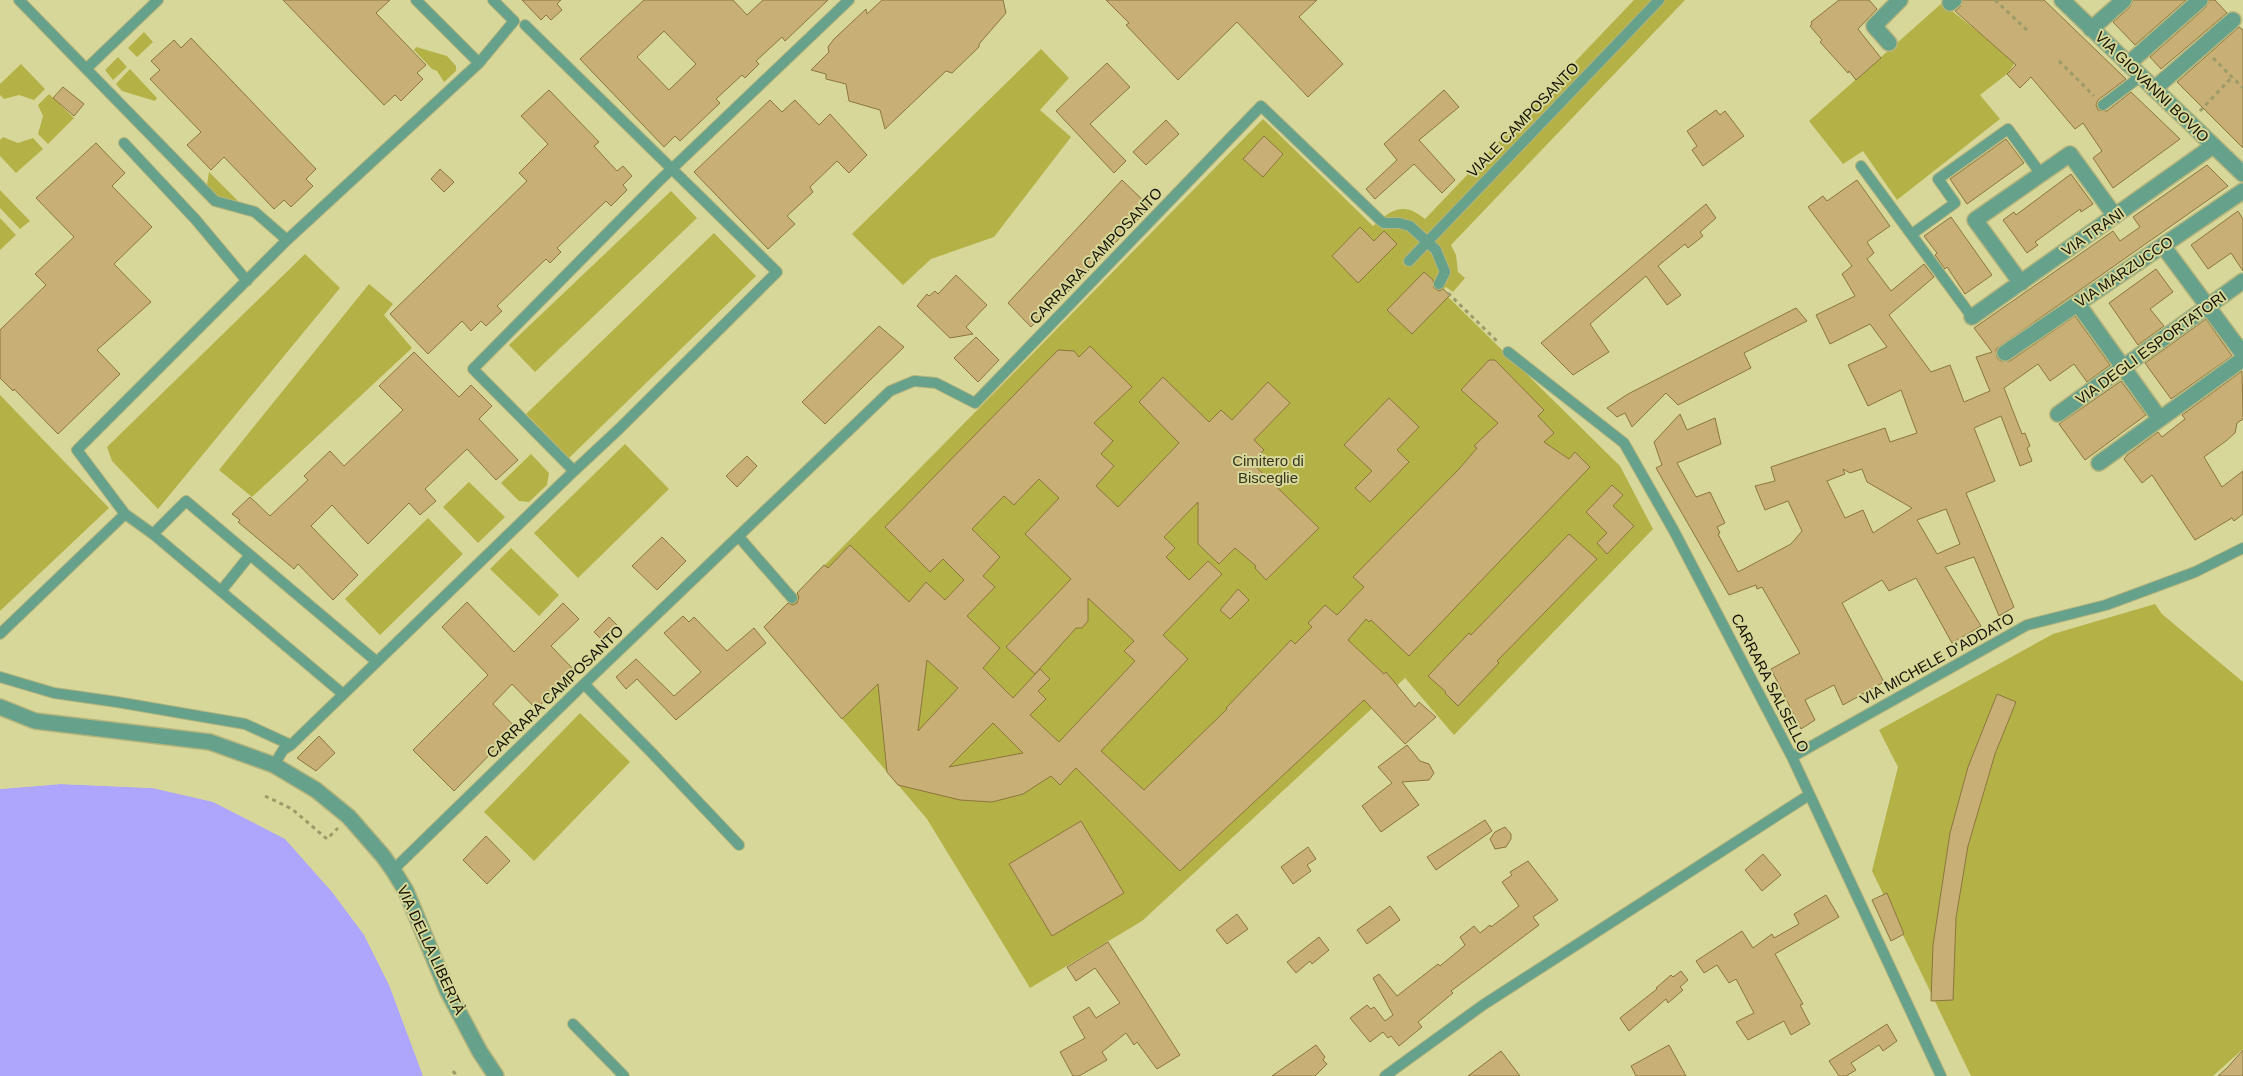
<svg xmlns="http://www.w3.org/2000/svg" width="2243" height="1076" font-family="Helvetica,sans-serif">
	<style>
		.green { fill: #b4b247 }
		.water { fill: #aea5fd }
		.pier { fill: #d7d799 }
		.building { fill: #c7af76; stroke: #8c763d; fill-rule: evenodd }
		.lines { fill: none; stroke-linecap: round; stroke-linejoin: round }
		.service-casing { stroke: #b4b47d; stroke-width: 12 }
		.pedestrian-casing { stroke: #b4b47d; stroke-width: 18 }
		.minor-casing { stroke: #b4b47d; stroke-width: 18 }
		.tertiary-casing { stroke: #b4b47d; stroke-width: 18 }
		.path { stroke: #9c9b6a; stroke-width: 3; stroke-dasharray: 4 4; stroke-linecap: butt }
		.service { stroke: #66a18b; stroke-width: 10 }
		.pedestrian { stroke: #66a18b; stroke-width: 15 }
		.minor { stroke: #66a18b; stroke-width: 15 }
		.tertiary { stroke: #66a18b; stroke-width: 15 }
		.labels { text-anchor: middle; stroke-width: 4; stroke-linejoin: round; paint-order: stroke }
		.street-label { font-size: 15px; fill: #141300; stroke: #d7d799 }
		.park-label { font-size: 15px; fill: #373720; stroke: #d7d799 }
	</style>
	<rect width="100%" height="100%" fill="#d7d799"/>
	<path class="green" d="M1634,0H1685L1451,245L1456,255L1458,272L1465,278L1453,292L1446,287L1442,291L1620,466L1653,529L1454,735L1405,678L1142,921L1030,988L927,819L764,627L1263,119L1373,226C1391,210 1403,201 1425,219Z
		M1942,3L2016,62L2007,74L1980,95L2000,119L1897,200L1863,151L1843,164L1809,121Z
		M144,32L153,42L137,57L128,48Z
		M416,47L447,56L456,66V71L444,82L437,71L432,69L414,50Z
		M1041,49L1069,78L1040,110L1071,137L994,237L931,259L903,285L852,234Z
		M118,57L127,67L113,80L105,70Z
		M21,64L45,89L34,100L19,95L4,99L0,95V84Z
		M130,69L157,98L155,101L122,91L116,84Z
		M49,94L74,118L48,144L38,134L43,116L38,105Z
		M3,137L18,143L33,138L43,149L16,173L0,156V140Z
		M209,172L239,202L218,197L207,185Z
		M0,190L30,221L20,229L0,208Z
		M671,191L697,218L535,372L509,345Z
		M0,218L16,235L0,250Z
		M714,233L756,276L569,458L526,414Z
		M305,254L340,288L158,509L112,461L107,447Z
		M369,284L393,304L384,315L412,348L252,497L219,470Z
		M0,395L109,508L0,611Z
		M625,444L669,489L578,578L534,533Z
		M531,454L549,473L547,485L529,502L519,501L501,483Z
		M469,482L505,517L478,543L443,507Z
		M428,518L463,554L380,635L345,599Z
		M511,548L559,595L539,616L490,569Z
		M2155,604L2162,614L2243,682V1049L2213,1076H1971L1872,871L1898,767L1879,730L2053,634Z
		M580,713L630,762L534,861L484,812Z"/>
	<path class="water" d="M61,784L152,788L213,802L285,839L332,892L364,935L389,985L423,1076H0V789Z"/>
	<path class="pier" d="M61,781L152,786V788L61,784L0,789V786Z"/>
	<path class="building" d="M283,0H390L376,13L426,65L417,73L423,79L401,101L395,95L384,105Z
		M522,0H561L557,4L562,10L551,20L546,15L541,20Z
		M644,0H733L747,15L763,0H828L785,41L782,37L756,61L759,64L745,78L742,75L716,99L720,103L680,141L675,136L664,147L580,59ZM664,31L696,64L669,90L637,57Z
		M882,0H1003L1006,13L979,44V47L952,73L946,71L885,129L880,110L849,101L846,84L826,79V74L811,70L829,52L828,47L834,39L866,9L867,14Z
		M1106,0H1317L1299,17L1343,64L1308,97L1237,22L1178,80L1126,25L1129,23Z
		M1839,0H1869L1877,9L1858,29L1881,58L1856,80L1849,71L1848,73L1820,42L1822,40L1810,26L1812,24L1811,22Z
		M1963,0H2044L2126,79L2098,100L2096,105L2098,110L2107,111L2131,92L2180,139L2113,188L2093,158L2102,151L2083,123L2075,129L2031,77L2020,88L2007,74L2016,65L1955,11L1960,7Z
		M2133,0H2186L2135,45L2113,22L2130,7Z
		M2209,0H2215L2227,13L2161,69L2150,57L2206,7Z
		M2239,27L2243,30V148L2177,82Z
		M191,38L316,169L306,179L313,186L291,207L284,200L274,209L224,157L211,170L187,145L201,132L150,79L160,70L151,61L174,40L181,48Z
		M1107,63L1130,87L1090,124L1126,161L1114,173L1056,111Z
		M63,87L84,104L74,116L53,98Z
		M549,90L599,142L594,146L617,171L623,166L632,176L623,185L627,190L611,206L606,201L557,248L561,252L550,263L546,259L497,306L502,311L486,326L481,321L471,331L462,321L428,354L390,314L527,181L519,173L548,144L521,116Z
		M1444,90L1459,107L1419,140L1455,180L1442,193L1414,164L1375,199L1366,189L1397,160L1384,144Z
		M770,100L782,112L795,100L819,125L830,114L867,155L849,173L837,161L810,187L813,192L787,216L795,224L768,249L694,172Z
		M1716,110L1720,115L1725,111L1744,136L1703,166L1692,150L1697,146L1687,131Z
		M1166,120L1179,134L1146,165L1133,152Z
		M1264,136L1283,154L1263,177L1243,159Z
		M2006,139L2024,163L1967,204L1950,179Z
		M96,143L125,173L112,186L152,227L114,264L151,302L97,350L120,374L58,434L14,389L13,391L0,378V330L46,285L35,274L74,237L36,198Z
		M2207,165L2228,186L1996,349L1997,358L2001,361H2010L2075,316L2110,365L2087,382L2074,364L2050,381L2038,364L2004,388L2022,434L2025,433L2030,446L2027,448L2032,461L2020,466L2001,416L1974,428L1995,481L1966,493L2014,607L1999,616L1974,557L1945,567L1981,626L1952,643L1916,578L1889,591L1882,580L1842,603L1884,682L1843,705L1834,685L1805,700L1815,720L1801,729L1771,669L1800,653L1762,587L1757,589L1756,585L1729,595L1656,468L1662,465L1654,442L1680,414L1687,430L1715,418L1721,444L1677,463L1696,497L1710,492L1725,523L1717,527L1720,533L1718,534L1738,572L1791,544L1802,531L1788,501L1765,510L1755,486L1775,481L1771,467L1885,428L1890,442L1917,433L1901,390L1868,406L1848,365L1887,347L1870,324L1830,344L1816,315L1855,296L1842,274L1852,266L1808,207L1823,196L1827,201L1857,180L1890,226L1867,242L1874,253L1867,259L1891,291L1924,264L1934,277L1889,315L1931,372L1950,365L1964,402L1990,391L1976,357L1992,352L1974,328L2113,231L2120,241L2140,227L2133,217ZM1843,469L1850,473L1862,469L1867,482L1912,508L1873,533L1863,510L1845,518L1827,481L1845,474ZM1946,509L1960,544L1937,554L1917,520Z
		M440,169L454,182L444,192L431,179Z
		M2071,174L2093,204L2081,212L2080,209L2035,242L2038,245L2027,253L2003,220L2014,212L2016,215Z
		M1122,180L1150,207L1054,306L1053,305L1031,327L1008,303Z
		M1706,204L1716,218L1700,232L1703,236L1688,248L1685,244L1658,266L1681,295L1667,305L1646,276L1590,324L1609,352L1573,375L1541,343Z
		M2238,211L2243,219V271L2231,253L2208,269L2191,245Z
		M1951,217L1992,275L1965,294L1947,267L1945,269L1935,255L1937,253L1924,236Z
		M1360,227L1374,241L1384,231L1397,244L1358,283L1332,256Z
		M2156,269L2173,292L2150,309L2164,326L2138,345L2109,303Z
		M1424,272L1433,280L1434,288L1439,291L1443,289L1450,295L1412,334L1387,310Z
		M956,275L987,305L966,327L973,334L950,338L917,306L927,294L929,296L935,291L938,294Z
		M1796,308L1807,321L1744,353L1751,368L1678,405L1666,393L1632,427L1625,413L1617,417L1607,408L1628,394Z
		M2206,319L2232,356L2171,399L2145,363Z
		M879,326L904,347L825,424L802,402Z
		M976,337L999,360L978,382L954,358Z
		M1090,346L1132,387L1094,423L1113,441L1101,454L1114,466L1096,486L1118,507L1179,443L1139,402L1163,377L1209,422L1221,410L1232,420L1268,382L1290,403L1254,440L1264,450L1252,463L1319,528L1266,580L1255,568L1256,566L1235,548L1219,564L1198,544V502L1164,537L1175,548L1166,557L1189,580L1208,561L1222,574L1163,635L1188,659L1101,751L1144,790L1227,709L1226,708L1291,640L1295,644L1312,627L1308,623L1325,605L1337,615L1364,587L1353,577L1459,469L1477,448L1474,446L1498,423L1461,390L1489,360H1495L1544,410L1538,416L1554,433L1544,442L1569,459L1575,452L1590,467L1409,656L1371,620L1369,622L1366,619L1348,640L1384,674L1386,672L1415,707L1419,702L1436,717L1405,744L1364,700L1180,871L1076,768L1060,785L1051,776L1023,794L992,802L960,800L898,785L887,772L878,684L842,719L764,627L788,603L793,605L797,603L799,597L797,593L824,565L828,568L850,545L909,602L926,582L945,600L964,580L943,559L930,572L885,527L1058,350L1074,351L1079,357ZM1039,479L1059,498L1025,534L1071,579L1006,647L1035,674L1076,628H1082L1088,621V598L1134,641L1124,651L1135,661L1059,742L1030,715L1046,699L1038,691L1050,679L1040,669L1013,698L983,668L1000,648L967,616L995,587L983,576L1000,557L972,529L1004,496L1014,505ZM927,660L958,688L918,731ZM993,723L1023,753L949,767Z
		M414,352L459,397L471,385L492,406L479,419L518,460L496,480L467,449L425,489L436,501L420,515L409,503L368,544L332,505L311,526L358,575L333,600L298,564L294,569L238,522L240,520L232,514L250,497L270,516L308,480L304,476L330,451L344,466L403,410L379,386Z
		M2242,371L2243,419L2237,423L2235,433L2226,441L2204,457L2222,487L2243,471V514L2234,521L2232,518L2195,540L2152,475L2142,483L2124,459L2127,455L2158,432L2162,437L2185,419L2182,415Z
		M2121,381L2146,415L2085,460L2059,424Z
		M1389,398L1419,427L1397,450L1409,462L1370,502L1355,488L1372,471L1344,445Z
		M747,456L757,466L737,487L726,476Z
		M1612,485L1623,495L1613,506L1634,526L1607,554L1597,543L1607,533L1586,512Z
		M1569,534L1597,559L1497,661L1499,663L1458,706L1445,693L1446,692L1428,676L1469,633L1471,635Z
		M662,537L686,561L657,590L632,566Z
		M1238,589L1249,600L1230,619L1220,610Z
		M467,602L514,652L563,603L579,619L551,646L575,671L536,709L512,684L493,704L516,728L454,791L413,750L488,675L442,627Z
		M683,616L689,622L694,617L727,651L754,628L766,643L676,720L637,679L626,689L616,677L636,659L674,696L701,672L664,633Z
		M609,617L619,627L604,642L594,632Z
		M1997,694L2016,702L1995,754L1968,846L1956,918L1953,1000L1931,1001L1933,945L1950,833L1968,767Z
		M319,736L335,753L316,771L297,758Z
		M1407,745L1420,761L1429,764L1434,773L1429,780L1402,782L1419,805L1381,832L1362,806L1392,783L1378,767Z
		M1485,820L1492,831L1436,870L1427,857Z
		M1081,821L1124,893L1052,936L1009,864Z
		M1505,827L1511,834V839L1506,847L1495,849L1490,839L1495,832Z
		M486,836L510,861L487,884L463,860Z
		M1308,847L1316,859L1307,865L1311,871L1293,884L1281,867Z
		M1763,854L1781,875L1762,891L1745,870Z
		M1528,861L1558,900L1533,917L1539,925L1451,991L1453,993L1418,1022L1422,1027L1399,1046L1391,1036L1388,1038L1383,1032L1370,1042L1350,1018L1367,1005L1371,1009L1374,1007L1385,1021L1393,1015L1373,978L1379,974L1397,996L1438,964L1440,966L1463,947L1465,945L1460,937L1474,926L1480,933L1490,925L1491,927L1519,906L1502,882L1512,875L1510,872Z
		M1887,893L1904,934L1891,941L1872,900Z
		M1826,895L1839,917L1775,954L1803,1004L1800,1005L1810,1024L1791,1035L1784,1021L1748,1040L1736,1022L1754,1013L1736,979L1729,983L1717,965L1704,973L1696,961L1742,931L1753,948L1772,934L1774,938L1799,924L1794,914Z
		M1390,906L1400,920L1367,944L1357,930Z
		M1237,914L1248,929L1227,944L1216,930Z
		M1319,937L1329,950L1312,964L1310,961L1296,973L1287,962Z
		M1108,942L1180,1055L1157,1069L1137,1042L1134,1045L1126,1033L1102,1052L1107,1060L1079,1076H1073L1060,1052L1085,1038L1073,1017L1089,1007L1096,1018L1120,1003L1095,968L1076,981L1067,967Z
		M1681,971L1688,980L1680,987L1683,990L1668,1003L1666,999L1629,1031L1620,1018L1657,989L1656,988L1671,975L1673,977Z
		M1887,1024L1897,1041L1883,1051L1879,1045L1851,1063L1856,1070L1846,1076H1839L1829,1061Z
		M1316,1045L1325,1057L1323,1060L1327,1064L1315,1076H1272Z
		M1669,1045L1686,1076H1636L1631,1066Z
		M2243,1050V1076H2218L2227,1068Z
		M1501,1051L1520,1076H1468Z"/>
	<g class="lines">
		<defs>
			<path id="service" d="M19,0L215,201L255,212L287,240
				M525,25L777,272L620,428L574,471
				M479,63L514,21L493,0
				M86,69L158,0
				M2103,105L2141,76
				M124,143L196,220L247,281
				M1861,166L1972,317
				M1912,234L1955,203L1938,179L2008,129L2041,174
				M1409,261L1659,0
				M1508,352L1624,443L1674,531L1792,757L1941,1076
				M153,534L186,501L377,662
				M739,537L792,598
				M221,591L250,555
				M0,634L125,514
				M0,677L54,693L117,702L245,724L291,745L574,471L473,369L657,183L849,0
				M584,684L652,753L739,845
				M343,694L153,534L125,514L77,450L287,240L479,63L416,0
				M1792,757L2027,625L2106,605L2195,572L2243,548
				M274,765L283,750L291,745
				M393,870L584,684L890,391L914,381L936,383L975,403L1261,106L1380,220L1384,223H1399L1410,226L1436,250L1445,272L1439,284
				M573,1024L624,1076
				M1385,1076L1483,1005L1809,795"/>
			<path id="pedestrian" d="M1950,3L1954,0"/>
			<path id="minor" d="M2091,29L2124,0
				M1889,43L1874,26L1900,0
				M2128,64L2200,0
				M2154,89L2233,20
				M2163,246L2243,354
				M2021,283L1975,220L2070,154L2115,216
				M2078,304L2160,419
				M1972,317L2213,146
				M2005,353L2243,191
				M2058,414L2243,281
				M2099,463L2243,359
				M0,707L35,721L210,742L274,765L316,790L349,817L383,856L393,870L406,891L447,990L480,1052L496,1076"/>
			<path id="tertiary" d="M2062,0L2243,174"/>
		</defs>
		<use href="#service" class="service-casing"/>
		<use href="#pedestrian" class="pedestrian-casing"/>
		<use href="#minor" class="minor-casing"/>
		<use href="#tertiary" class="tertiary-casing"/>
		<path class="path" d="M1995,0L2029,32
			M2213,58L2243,88
			M2059,61L2094,96
			M2200,111L2232,77
			M1448,293L1499,343
			M265,796L292,809L327,839L338,828
			M453,1071L457,1076"/>
		<use href="#service" class="service"/>
		<use href="#pedestrian" class="pedestrian"/>
		<use href="#minor" class="minor"/>
		<use href="#tertiary" class="tertiary"/>
	</g>
	<g class="labels">
		<g class="street-label">
			<text transform="translate(2152 87) rotate(44)" y="5">VIA GIOVANNI BOVIO</text>
			<text transform="translate(1523 120) rotate(-46)" y="5">VIALE CAMPOSANTO</text>
			<text transform="translate(2093 232) rotate(-35)" y="5">VIA TRANI</text>
			<text transform="translate(1096 256) rotate(-46)" y="5">CARRARA CAMPOSANTO</text>
			<text transform="translate(2124 272) rotate(-34)" y="5">VIA MARZUCCO</text>
			<text transform="translate(2151 348) rotate(-36)" y="5">VIA DEGLI ESPORTATORI</text>
			<text transform="translate(1937 659) rotate(-29)" y="5">VIA MICHELE D'ADDATO</text>
			<text transform="translate(1770 683) rotate(63)" y="5">CARRARA SALSELLO</text>
			<text transform="translate(555 692) rotate(-44)" y="5">CARRARA CAMPOSANTO</text>
			<text transform="translate(431 950) rotate(65)" y="5">VIA DELLA LIBERTÀ</text>
		</g>
		<g class="park-label">
			<text x="1268" y="466">Cimitero di<tspan x="1268" dy="17">Bisceglie</tspan></text>
		</g>
	</g>
</svg>
